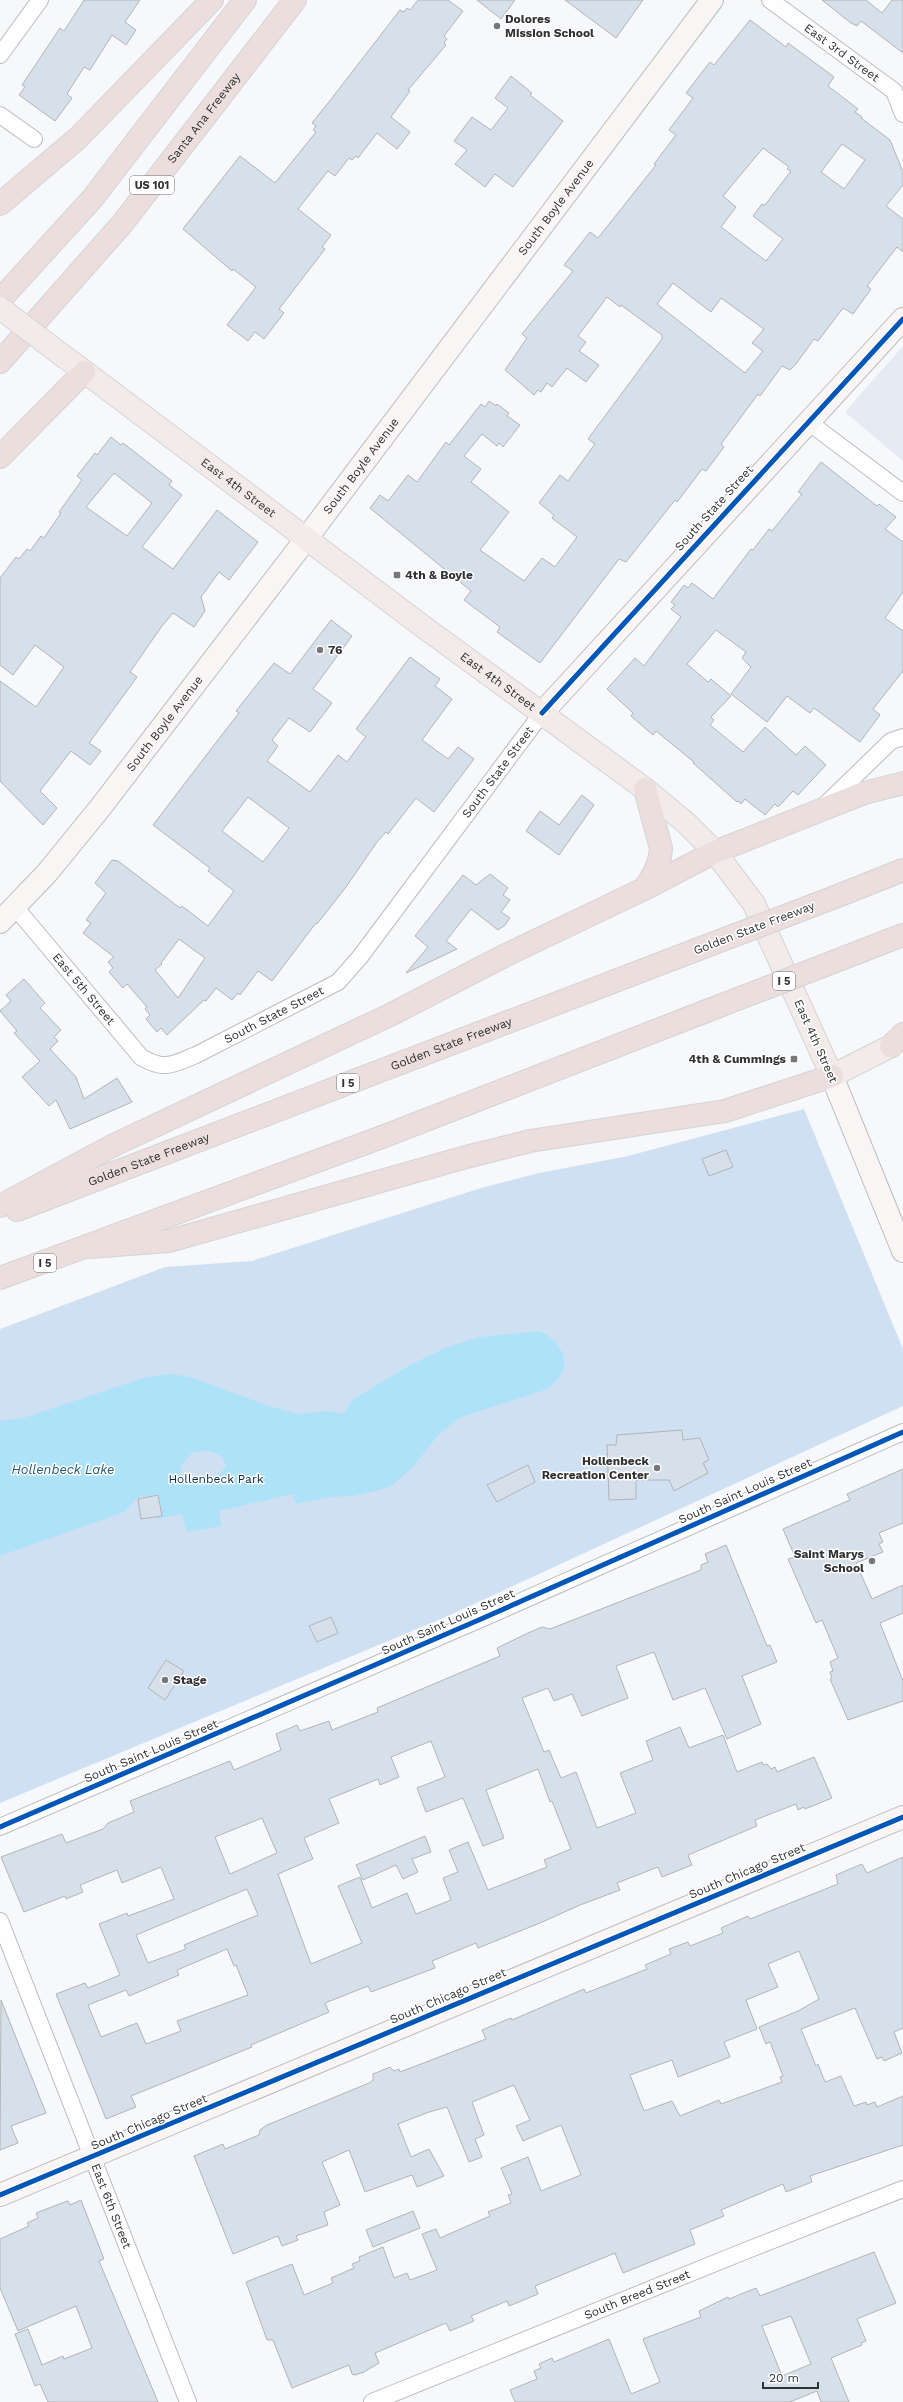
<svg xmlns="http://www.w3.org/2000/svg" width="903" height="2402" font-family="'Work Sans',sans-serif">
	<style>
		.built { fill: #e5ebf2 }
		.green { fill: #cfe0f2 }
		.water { fill: #aee2f8; fill-rule: evenodd }
		.building { fill: #d5e0ea; stroke: #b2b4b6; fill-rule: evenodd }
		.lines { fill: none; stroke-linecap: round; stroke-linejoin: round }
		.street-casing { stroke: #babcbd; stroke-width: 18 }
		.secondary-casing { stroke: #babcbd; stroke-width: 24 }
		.primary-casing { stroke: #d2d4d5; stroke-width: 24 }
		.highway-casing { stroke: #d2d4d5; stroke-width: 24 }
		.street { stroke: #fefefe; stroke-width: 16 }
		.secondary { stroke: #f9f5f4; stroke-width: 22 }
		.primary { stroke: #f3ebe9; stroke-width: 22 }
		.highway { stroke: #ecdedc; stroke-width: 22 }
		.primary-bridge-casing { stroke: #d2d4d5; stroke-width: 24; stroke-linecap: butt }
		.highway-bridge-casing { stroke: #d2d4d5; stroke-width: 24; stroke-linecap: butt }
		.primary-bridge { stroke: #f3ebe9; stroke-width: 22 }
		.highway-bridge { stroke: #ecdedc; stroke-width: 22 }
		.cycleway-casing { stroke: #fff; stroke-width: 8 }
		.cycleway { stroke: #0057b8; stroke-width: 5 }
		.poi-dot { fill: #757779; stroke: #fff; stroke-width: 1.5 }
		.labels { text-anchor: middle; stroke-width: 3; stroke-linejoin: round; paint-order: stroke }
		.shield { fill: #fff; stroke: #6e7070; stroke-width: 1 }
		.shield-label { font-size: 11px; font-weight: bold; fill: #303233 }
		.poi-label { font-size: 12px; font-weight: bold; fill: #303233; stroke: #fff; text-anchor: start }
		.street-label { font-size: 12px; fill: #303233; stroke: #fff }
		.park-label { font-size: 12px; fill: #042b48; stroke: #fff }
		.water-label { font-size: 13px; font-style: italic; fill: #235c72; stroke: #fff }
	</style>
	<rect width="100%" height="100%" fill="#f6f8fb"/>
	<path class="built" d="M903,346V461L845,412Z"/>
	<path class="green" d="M804,1109L903,1349V1406L448,1616L0,1803V1329L165,1267L252,1261L481,1188L539,1173L628,1156Z"/>
	<path class="water" d="M540,1331C567,1345 575,1371 545,1390L461,1417L438,1435L413,1467L390,1487L354,1496L329,1497L296,1504L293,1494L219,1511L221,1526L187,1532L182,1514L157,1519L156,1517L162,1516L159,1495L138,1497L124,1512L0,1556V1421L23,1418L143,1378L171,1374L190,1377L266,1405L297,1414L329,1411L344,1414L352,1400L410,1365L445,1348L479,1337ZM201,1451C213,1451 222,1453 226,1466C217,1481 203,1481 187,1481L181,1475L180,1467L192,1453Z"/>
	<path class="building" d="M84,0H140L125,22L136,30L126,45L112,35L90,70L84,67L67,94L72,98L55,121L19,95L25,87L22,85L60,28L64,31Z
		M418,0H448L463,11L444,36L447,39L444,43L446,45L408,90L410,91L391,117L410,132L397,149L377,133L358,158L356,156L352,160L349,158L335,176L328,171L298,209L331,235L322,247L325,249L279,309L284,313L264,339L255,332L248,341L227,325L256,287L233,269L232,271L183,229L240,156L275,183L316,132L313,130L316,126L312,123L332,98L400,10L404,12L407,8L410,10Z
		M477,0H515L501,19Z
		M565,0H643L616,38Z
		M822,0H866L882,13L892,0H903V53L861,21L857,26L851,23Z
		M750,20L786,47L788,43L834,77L828,86L858,109L855,112L862,117L861,118L890,140L903,172V185L886,206L903,219V252L897,247L867,286L871,289L853,314L843,308L818,341L814,339L796,364L790,370L782,366L760,396L758,394L721,444L724,447L706,471L702,469L677,502L675,500L626,562L619,559L540,663L497,632L500,627L464,600L471,591L370,508L380,495L388,501L408,475L417,482L446,442L449,445L481,404L485,407L489,401L496,406L497,404L509,413L507,416L520,425L503,447L499,443L497,446L482,434L464,456L481,469L471,482L509,512L480,550L524,581L542,558L555,567L577,537L552,518L554,515L539,503L560,475L568,481L595,444L588,439L662,339V335L621,305L620,307L607,297L578,336L586,342L579,351L599,365L586,382L567,368L552,387L547,383L541,392L538,390L534,395L505,370L527,338L522,334L573,271L564,265L590,232L598,238L656,165L654,164L676,135L669,130L693,98L686,93L710,62L714,65ZM842,144L865,160L844,189L821,172ZM763,148L789,167L787,169L791,171L765,205L762,204L753,216L783,239L766,261L721,227L736,207L723,196ZM673,283L711,312L721,298L764,329L752,343L763,351L745,373L657,304Z
		M511,76L532,93L530,95L563,121L513,187L495,174L485,187L455,164L467,150L454,141L472,117L491,130L508,108L495,98Z
		M111,437L121,445L123,443L172,481L169,485L182,495L142,547L173,569L217,510L258,542L229,580L219,572L201,597L205,611L194,627L173,613L162,626L130,672L137,677L89,743L101,751L90,765L71,751L40,791L57,808L43,825L0,781V681L36,707L64,667L35,645L13,675L0,665V578L16,557L19,559L27,549L30,551L41,536L44,538L61,513L59,512L82,480L77,476L95,453L97,455ZM114,473L152,503L127,536L86,507Z
		M821,462L877,506L879,504L896,517L885,529L903,542V592L885,618L903,631V671L873,709L880,715L860,742L814,708L810,713L787,696L767,722L731,694L751,667L742,658L746,652L716,630L687,664L708,682L711,679L731,696L711,717L714,720L710,725L743,752L765,727L796,755L805,746L826,765L798,795L793,791L778,807L775,804L765,815L745,799L741,804L738,801L737,802L693,763L694,762L656,731L653,735L631,716L633,713L607,689L635,658L644,666L681,617L671,609L675,605L671,602L684,585L688,588L692,583L713,599L751,549L753,550L769,529L772,531L802,494L798,492Z
		M331,620L352,636L313,689L332,703L310,732L289,718L272,740L278,746L267,761L310,792L338,755L347,762L364,739L366,737L356,729L410,657L440,679L435,686L452,699L422,740L448,759L458,747L474,759L434,812L416,798L388,834L386,832L377,842L346,887L317,924L316,923L272,981L258,971L240,995L238,993L232,1000L216,988L206,1001L204,1000L167,1035L161,1028L157,1032L146,1019L150,1015L145,1009L147,1007L127,984L123,988L109,972L113,968L108,962L114,957L83,933L91,923L86,920L106,893L95,883L112,860L118,861L180,908L182,906L208,926L234,891L208,871L210,868L153,825L221,736L239,713L236,711L274,663L290,674ZM248,797L289,828L263,862L222,831ZM179,939L205,958L178,998L155,970L162,964L161,963Z
		M582,795L594,805L559,855L526,831L540,811L559,825Z
		M490,874L508,888L503,895L510,900L501,912L510,918L504,926L498,930L471,909L446,941L457,949L406,973L428,947L415,936L463,875L476,885Z
		M24,979L45,1003L40,1008L61,1030L54,1037L58,1041L50,1049L76,1077L84,1099L117,1078L132,1102L70,1129L56,1100L49,1106L22,1077L40,1061L14,1033L17,1031L0,1011L11,1001L6,995Z
		M726,1150L733,1167L709,1176L702,1159Z
		M682,1430L683,1440L700,1438L709,1460L703,1463L708,1473L674,1491L669,1480H636V1499L609,1500L607,1445H616L617,1435Z
		M528,1465L535,1482L497,1502L487,1485Z
		M903,1469V1523L879,1533L883,1542L879,1544L883,1552L856,1563L872,1599L903,1585V1613L880,1623L903,1681V1701L848,1720L830,1679L832,1678L830,1672L833,1671L830,1662L838,1658L822,1620L816,1623L788,1559L795,1557L783,1529L850,1500L847,1494Z
		M158,1495L162,1516L141,1519L138,1499Z
		M726,1545L767,1646L770,1645L777,1662L742,1676L761,1724L727,1739L705,1688L673,1700L654,1652L616,1666L628,1698L582,1716L572,1694L554,1701L548,1688L522,1698L544,1752L549,1750L561,1778L576,1772L597,1828L636,1813L620,1773L653,1760L646,1741L680,1727L689,1748L723,1735L737,1772L762,1762L763,1765L767,1764L771,1769L775,1767L777,1772L814,1757L832,1798L805,1809L804,1807L798,1810L796,1804L755,1820L757,1826L688,1855L692,1865L662,1877L658,1867L617,1883L620,1890L580,1905L540,1923L478,1948L476,1943L432,1961L435,1968L371,1992L368,1986L325,2003L329,2012L251,2045L252,2047L131,2096L136,2107L106,2119L56,1994L85,1983L88,1988L120,1975L99,1924L127,1913L128,1916L174,1899L161,1867L122,1883L117,1870L80,1885L83,1892L66,1899L65,1896L24,1912L1,1857L62,1834L66,1843L103,1829L108,1823L134,1812L130,1801L230,1761L234,1770L281,1750L276,1734L297,1725L300,1731L329,1721L332,1730L378,1712L377,1708L500,1656L497,1648L528,1633L542,1627L550,1629L701,1570V1565L708,1562L705,1554ZM431,1741L445,1777L417,1788L426,1812L463,1798L483,1846L504,1838L486,1790L538,1769L550,1802L552,1801L571,1849L544,1860L547,1867L488,1890L468,1842L449,1850L458,1872L443,1878L451,1900L416,1914L407,1893L372,1908L360,1877L338,1886L362,1943L311,1964L278,1874L313,1859L304,1838L339,1823L329,1799L378,1779L380,1785L399,1777L391,1757ZM262,1818L277,1853L230,1874L215,1837ZM247,1889L258,1915L184,1945L186,1949L148,1963L136,1935ZM227,1949L234,1966L236,1965L248,1995L177,2021L181,2031L146,2044L137,2023L101,2037L88,2005L126,1990L129,1996L179,1975L177,1970Z
		M331,1617L338,1633L317,1642L309,1626Z
		M166,1660L184,1671L165,1700L148,1688Z
		M425,1836L431,1852L412,1859L418,1872L403,1879L396,1865L363,1880L356,1865Z
		M903,1857V2028L894,2032L902,2053L884,2061L882,2057L877,2059L855,2008L801,2029L816,2066L818,2064L825,2082L841,2076L854,2106L866,2102L867,2105L875,2102L877,2107L903,2096V2145L810,2176L812,2182L786,2192L783,2184L721,2210L724,2216L690,2230L695,2244L623,2273L615,2253L535,2286L538,2294L509,2306L507,2301L471,2316L474,2321L450,2331L446,2323L375,2353L379,2363L364,2372L355,2375L352,2374L349,2365L292,2388L273,2340H267L246,2282L292,2264L304,2295L333,2283L331,2278L354,2268L352,2264L360,2261L359,2257L383,2247L394,2278L407,2273L410,2280L437,2270L422,2234L436,2229L440,2238L490,2216L488,2212L511,2203L508,2195L512,2194L501,2168L528,2157L541,2191L581,2175L561,2125L523,2141L516,2126L530,2120L514,2085L472,2102L484,2135L475,2139L482,2157L469,2162L447,2107L429,2112L398,2124L411,2157L429,2149L444,2176L417,2187L412,2175L365,2192L349,2150L322,2162L340,2205L324,2212L328,2225L296,2236L298,2240L282,2246L278,2236L233,2254L194,2156L223,2144L225,2149L259,2135L260,2130L267,2125L369,2083L373,2080V2074L390,2067L394,2071L399,2069L400,2072L486,2039L482,2030L511,2018L512,2020L584,1989L586,1993L647,1969L645,1965L671,1954L669,1949L688,1942L690,1946L723,1933L721,1928L748,1916L750,1919L838,1884L836,1875L862,1864L867,1873ZM799,1951L819,1999L798,2011L759,2027L766,2044L770,2042L783,2076L780,2077L782,2082L721,2104L719,2100L680,2116L672,2101L644,2111L630,2075L672,2060L678,2077L730,2057L724,2042L757,2029L746,2000L778,1987L768,1964Z
		M1,2000L46,2113L11,2126L18,2143L0,2150Z
		M81,2200L104,2259L99,2261L158,2402H48L40,2384L35,2386L15,2334L28,2329L42,2365L63,2356L64,2359L92,2348L76,2306L18,2331L0,2288V2239L29,2226L27,2223L38,2218L36,2213L62,2203L68,2201L70,2205Z
		M413,2211L420,2228L373,2247L366,2230Z
		M874,2252L896,2303L857,2319L866,2341L861,2343L862,2345L831,2358L849,2402H821L817,2391L790,2402H515L510,2390L537,2379L534,2371L541,2368L539,2364L552,2358L554,2362L609,2339L631,2394L660,2382L643,2339L701,2317L699,2311L728,2297L729,2299L756,2288L760,2296ZM791,2316L811,2364L782,2376L762,2326Z"/>
	<g class="lines">
		<defs>
			<g id="street">
				<path id="s1" d="M770,0L894,91L903,114"/>
				<path d="M0,55L40,0"/>
				<path d="M0,115L34,139"/>
				<path d="M807,421L903,493"/>
				<path d="M825,805L891,741L903,737"/>
				<path id="s2" d="M15,907L141,1057C165,1071 171,1065 196,1055L338,982L360,957L542,713"/>
				<path d="M0,1827L481,1619L903,1432"/>
				<path id="s3" d="M0,1921L188,2402"/>
				<path id="s4" d="M372,2402L745,2251L903,2189"/>
			</g>
			<g id="secondary">
				<path d="M542,713L903,319"/>
				<path id="s5" d="M0,922L47,873L100,808L306,539L712,0"/>
				<path d="M832,1076L903,1251"/>
				<path d="M0,2195L903,1817"/>
			</g>
			<g id="primary">
				<path id="s6" d="M69,360L425,628L645,789L685,822L715,852L754,904L832,1076L891,1046"/>
			</g>
			<g id="highway">
				<path d="M0,204L78,138L212,0"/>
				<path d="M0,300L92,199L245,0"/>
				<path id="s7" d="M0,362L122,224L295,0"/>
				<path d="M0,457L84,372"/>
				<path d="M644,889C653,876 660,865 661,848L645,789"/>
				<path d="M835,897L903,870"/>
				<path d="M864,950L903,935"/>
				<path d="M891,1046L903,1034"/>
				<path d="M0,1206L114,1145L390,1015L504,956L644,889L715,852L864,793L903,783"/>
				<path id="s8" d="M17,1210L696,950"/>
				<path d="M89,1247L169,1241L466,1157L530,1141L725,1111L832,1076"/>
				<path d="M0,1278L382,1137L704,1012"/>
			</g>
		</defs>
		<use href="#street" class="street-casing"/>
		<use href="#secondary" class="secondary-casing"/>
		<use href="#primary" class="primary-casing"/>
		<use href="#highway" class="highway-casing"/>
		<use href="#street" class="street"/>
		<use href="#secondary" class="secondary"/>
		<use href="#primary" class="primary"/>
		<use href="#highway" class="highway"/>
		<defs>
			<path id="primary-bridge" d="M0,308L67,359"/>
			<path id="highway-bridge" d="M696,950L835,897
				M704,1012L864,950"/>
		</defs>
		<use href="#primary-bridge" class="primary-bridge-casing"/>
		<use href="#highway-bridge" class="highway-bridge-casing"/>
		<use href="#primary-bridge" class="primary-bridge"/>
		<use href="#highway-bridge" class="highway-bridge"/>
		<defs>
			<path id="cycleway" d="M542,713L903,319
				M0,1827L481,1619L903,1432
				M0,2195L903,1817"/>
		</defs>
		<use href="#cycleway" class="cycleway-casing"/>
		<use href="#cycleway" class="cycleway"/>
	</g>
	<g class="poi-dot">
		<circle cx="497" cy="26" r="4"/>
		<rect x="393" y="571" width="8" height="8" rx="2"/>
		<circle cx="320" cy="650" r="4"/>
		<rect x="790" y="1055" width="8" height="8" rx="2"/>
		<circle cx="657" cy="1468" r="4"/>
		<circle cx="872" cy="1561" r="4"/>
		<circle cx="165" cy="1680" r="4"/>
	</g>
	<g class="labels">
		<g class="shield">
			<rect x="130" y="176" width="44" height="18" rx="3"/>
			<rect x="773" y="972" width="22" height="18" rx="3"/>
			<rect x="337" y="1074" width="22" height="18" rx="3"/>
			<rect x="34" y="1254" width="22" height="18" rx="3"/>
		</g>
		<g class="shield-label">
			<text x="152" y="189">US 101</text>
			<text x="784" y="985">I 5</text>
			<text x="348" y="1087">I 5</text>
			<text x="45" y="1267">I 5</text>
		</g>
		<g class="poi-label">
			<text x="505" y="23">Dolores<tspan x="505" dy="14">Mission School</tspan></text>
			<text x="405" y="579">4th &amp; Boyle</text>
			<text x="328" y="654">76</text>
			<text x="786" y="1063" text-anchor="end">4th &amp; Cummings</text>
			<text x="649" y="1465" text-anchor="end">Hollenbeck<tspan x="649" dy="14">Recreation Center</tspan></text>
			<text x="864" y="1558" text-anchor="end">Saint Marys<tspan x="864" dy="14">School</tspan></text>
			<text x="173" y="1684">Stage</text>
		</g>
		<g class="street-label">
			<text dy="4" stroke="none"><textPath href="#s1" startOffset="89">East 3rd Street</textPath></text>
			<text dy="4" stroke="none"><textPath href="#s7" startOffset="318">Santa Ana Freeway</textPath></text>
			<text dy="4" stroke="none"><textPath href="#s5" startOffset="906">South Boyle Avenue</textPath></text>
			<text dy="4" stroke="none"><textPath href="#s5" startOffset="582">South Boyle Avenue</textPath></text>
			<text dy="4" stroke="none"><textPath href="#s6" startOffset="212">East 4th Street</textPath></text>
			<text transform="translate(714 508) rotate(-48)" y="4">South State Street</text>
			<text dy="4" stroke="none"><textPath href="#s6" startOffset="536">East 4th Street</textPath></text>
			<text dy="4" stroke="none"><textPath href="#s5" startOffset="258">South Boyle Avenue</textPath></text>
			<text dy="4" stroke="none"><textPath href="#s2" startOffset="678">South State Street</textPath></text>
			<text transform="translate(754 928) rotate(-21)" y="4">Golden State Freeway</text>
			<text dy="4" stroke="none"><textPath href="#s2" startOffset="107">East 5th Street</textPath></text>
			<text dy="4" stroke="none"><textPath href="#s2" startOffset="342">South State Street</textPath></text>
			<text transform="translate(816 1041) rotate(66)" y="4">East 4th Street</text>
			<text dy="4" stroke="none"><textPath href="#s8" startOffset="465">Golden State Freeway</textPath></text>
			<text dy="4" stroke="none"><textPath href="#s8" startOffset="141">Golden State Freeway</textPath></text>
			<text transform="translate(745 1491) rotate(-24)" y="4">South Saint Louis Street</text>
			<text transform="translate(448 1622) rotate(-24)" y="4">South Saint Louis Street</text>
			<text transform="translate(151 1751) rotate(-23)" y="4">South Saint Louis Street</text>
			<text transform="translate(747 1871) rotate(-23)" y="4">South Chicago Street</text>
			<text transform="translate(448 1996) rotate(-23)" y="4">South Chicago Street</text>
			<text transform="translate(149 2122) rotate(-23)" y="4">South Chicago Street</text>
			<text dy="4" stroke="none"><textPath href="#s3" startOffset="306">East 6th Street</textPath></text>
			<text dy="4" stroke="none"><textPath href="#s4" startOffset="286">South Breed Street</textPath></text>
		</g>
		<g class="park-label">
			<text x="216" y="1483">Hollenbeck Park</text>
		</g>
		<g class="water-label">
			<text x="63" y="1474">Hollenbeck Lake</text>
		</g>
	</g>
	<path d="M763 2382v6h55v-6" fill="none" stroke="#303233" stroke-width="2"/>
	<text x="769" y="2382" font-size="12" fill="#303233" stroke="#ffffff" stroke-width="3" paint-order="stroke">20 m</text>
</svg>
